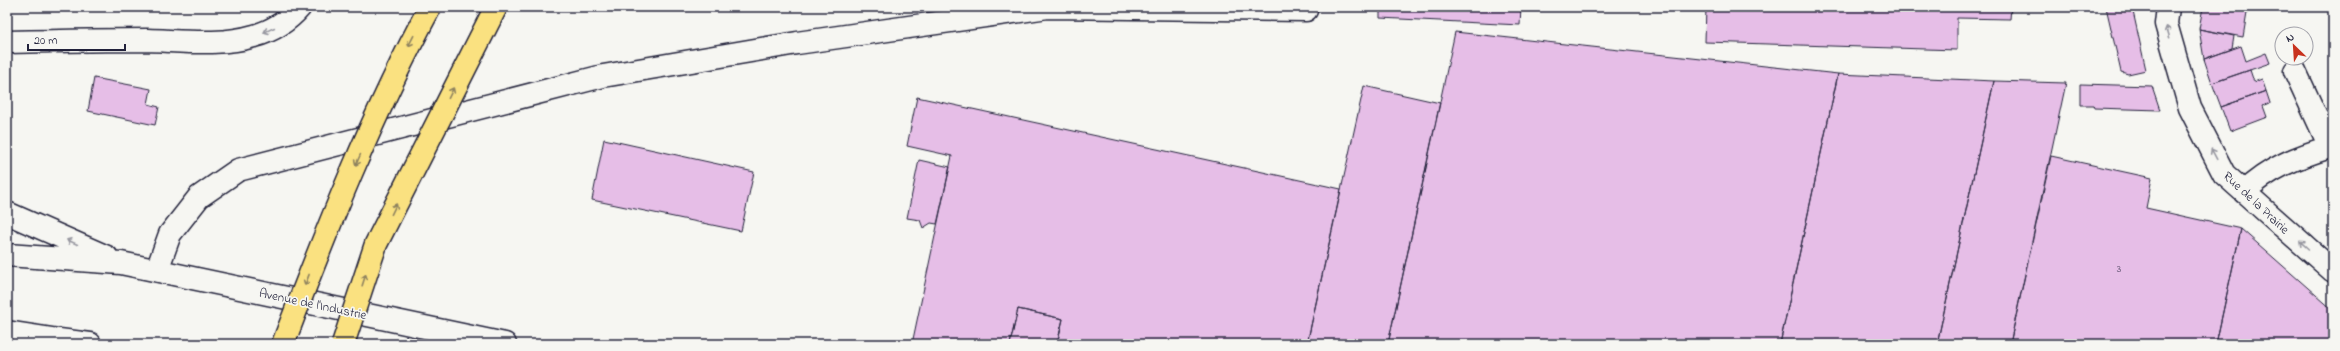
<svg xmlns="http://www.w3.org/2000/svg" width="2340" height="351" font-family="'Indie Flower',sans-serif">
	<style>
		.building { fill: #e6bee7; stroke: #22223b }
		.lines { fill: none; stroke-linecap: round; stroke-linejoin: round }
		.minor-casing { stroke: #22223b; stroke-width: 25 }
		.minor { stroke: #f6f6f2; stroke-width: 22 }
		.highway-bridge-casing { stroke: #22223b; stroke-width: 25; stroke-linecap: butt }
		.highway-bridge { stroke: #fae180; stroke-width: 22 }
		.oneway { stroke: #9797a0 }
		.oneway2 { stroke: #8e825e }
		.labels { text-anchor: middle; stroke-width: 3.5; stroke-linejoin: round; paint-order: stroke }
		.number-label { font-size: 11px; fill: #534966 }
		.street-label { font-size: 13px; fill: #22223b; stroke: #f6f6f2 }
	</style>
	<rect width="100%" height="100%" fill="#f6f6f2"/>
	<filter id="ink" filterUnits="userSpaceOnUse"><feTurbulence type="fractalNoise" baseFrequency=".025" numOctaves="2"/><feDisplacementMap in="SourceGraphic" scale="8" xChannelSelector="R" yChannelSelector="G"/><feConvolveMatrix kernelMatrix="1 2 1 2 8 2 1 2 1" color-interpolation-filters="sRGB"/></filter>
	<g filter="url(#ink)">
		<path class="building" d="M1380,7H1521L1520,25L1380,18Z
			M1706,7H2011L2010,19L1957,18V50L1705,42Z
			M2106,7H2132L2146,70L2128,74L2121,72Z
			M2203,7H2248L2243,37L2199,29Z
			M2199,29L2234,36L2232,49L2204,59Z
			M1455,32L1838,74L1780,344H1388Z
			M2241,46L2246,61L2266,53L2270,63L2212,83L2204,59Z
			M2250,70L2254,82L2262,79L2266,91L2221,107L2212,83Z
			M1838,74L1994,81L1937,344H1780Z
			M94,78L151,89L148,104L159,107L155,125L88,111Z
			M1994,81L2066,83L2010,344H1937Z
			M2080,84L2152,86L2160,110L2094,108L2093,105H2080Z
			M1364,86L1440,103L1388,344H1307Z
			M2266,91L2270,103L2263,106L2267,117L2230,131L2221,107Z
			M917,97L1341,189L1307,344H1057L1063,319L1018,309L1010,344H912L952,156L907,146Z
			M604,139L754,172L741,231L592,200Z
			M2051,156L2152,178L2146,208L2241,229L2216,344H2010Z
			M919,160L950,167L937,224L931,223L923,228L920,220L907,218Z
			M2241,229L2333,310V344H2216Z
			M1018,309L1063,319L1057,344H1010Z"/>
		<g class="lines">
			<defs>
				<path id="minor" d="M2168,7L2166,24L2190,108L2224,174L2333,271
					M7,42C54,41 101,40 148,40C182,41 221,46 254,36C272,31 288,21 300,7
					M2295,71L2330,147L2333,148
					M2244,192C2269,168 2297,157 2330,147
					M7,213L107,257
					M7,255L121,263L505,344
					M157,270L170,234L199,197L238,170L603,76L797,43L1048,7L1306,10
					M7,332L59,340L58,344
					M59,340L90,344"/>
			</defs>
			<use href="#minor" class="minor-casing"/>
			<use href="#minor" class="minor"/>
			<defs>
				<path id="highway-bridge" d="M283,344C326,231 373,113 430,7
					M343,344L376,244L496,7"/>
			</defs>
			<use href="#highway-bridge" class="highway-bridge-casing"/>
			<use href="#highway-bridge" class="highway-bridge"/>
		</g>
		<defs><path id="oneway-shaft" d="M-6 0H5M1.5-3L5.5 0L1.5 3" fill="none" stroke-width="1.6" stroke-linecap="round" stroke-linejoin="round"/></defs>
		<g class="oneway">
			<use href="#oneway-shaft" transform="translate(269 30) rotate(155)"/>
			<use href="#oneway-shaft" transform="translate(2168 32) rotate(-106)"/>
			<use href="#oneway-shaft" transform="translate(2214 154) rotate(-118)"/>
			<use href="#oneway-shaft" transform="translate(72 242) rotate(-156)"/>
			<use href="#oneway-shaft" transform="translate(2304 245) rotate(-138)"/>
		</g>
		<g class="oneway2">
			<use href="#oneway-shaft" transform="translate(411 41) rotate(117)"/>
			<use href="#oneway-shaft" transform="translate(451 93) rotate(-64)"/>
			<use href="#oneway-shaft" transform="translate(358 160) rotate(114)"/>
			<use href="#oneway-shaft" transform="translate(394 209) rotate(-64)"/>
			<use href="#oneway-shaft" transform="translate(307 280) rotate(111)"/>
			<use href="#oneway-shaft" transform="translate(364 280) rotate(-72)"/>
		</g>
	</g>
	<g class="labels">
		<g class="number-label">
			<text x="2119" y="272">3</text>
		</g>
		<g class="street-label">
			<text transform="translate(2257 202) rotate(43)" y="5">Rue de la Prairie</text>
			<text transform="translate(313 303) rotate(12)" y="5">Avenue de l'Industrie</text>
		</g>
	</g>
	<rect width="2340" height="351" fill="none" stroke="#f6f6f2" stroke-width="24"/>
	<rect x="12" y="12" width="2316" height="327" fill="none" stroke="#22223b" stroke-width="1.5" filter="url(#ink)"/>
	<g transform="translate(2294 46) rotate(335)"><circle r="19" fill="#f6f6f2" stroke="#a1a1a9"/>
	<path d="M0-3L7 15L0 10L-7 15Z" fill="#c8321e"/>
	<text y="-6" font-size="11" font-weight="bold" text-anchor="middle" fill="#22223b">N</text>
	</g>
	<path d="M28 44v6h97v-6" fill="none" stroke="#22223b" stroke-width="2"/>
	<text x="34" y="44" font-size="12" fill="#22223b" stroke="#f6f6f2" stroke-width="3" paint-order="stroke">20 m</text>
</svg>
